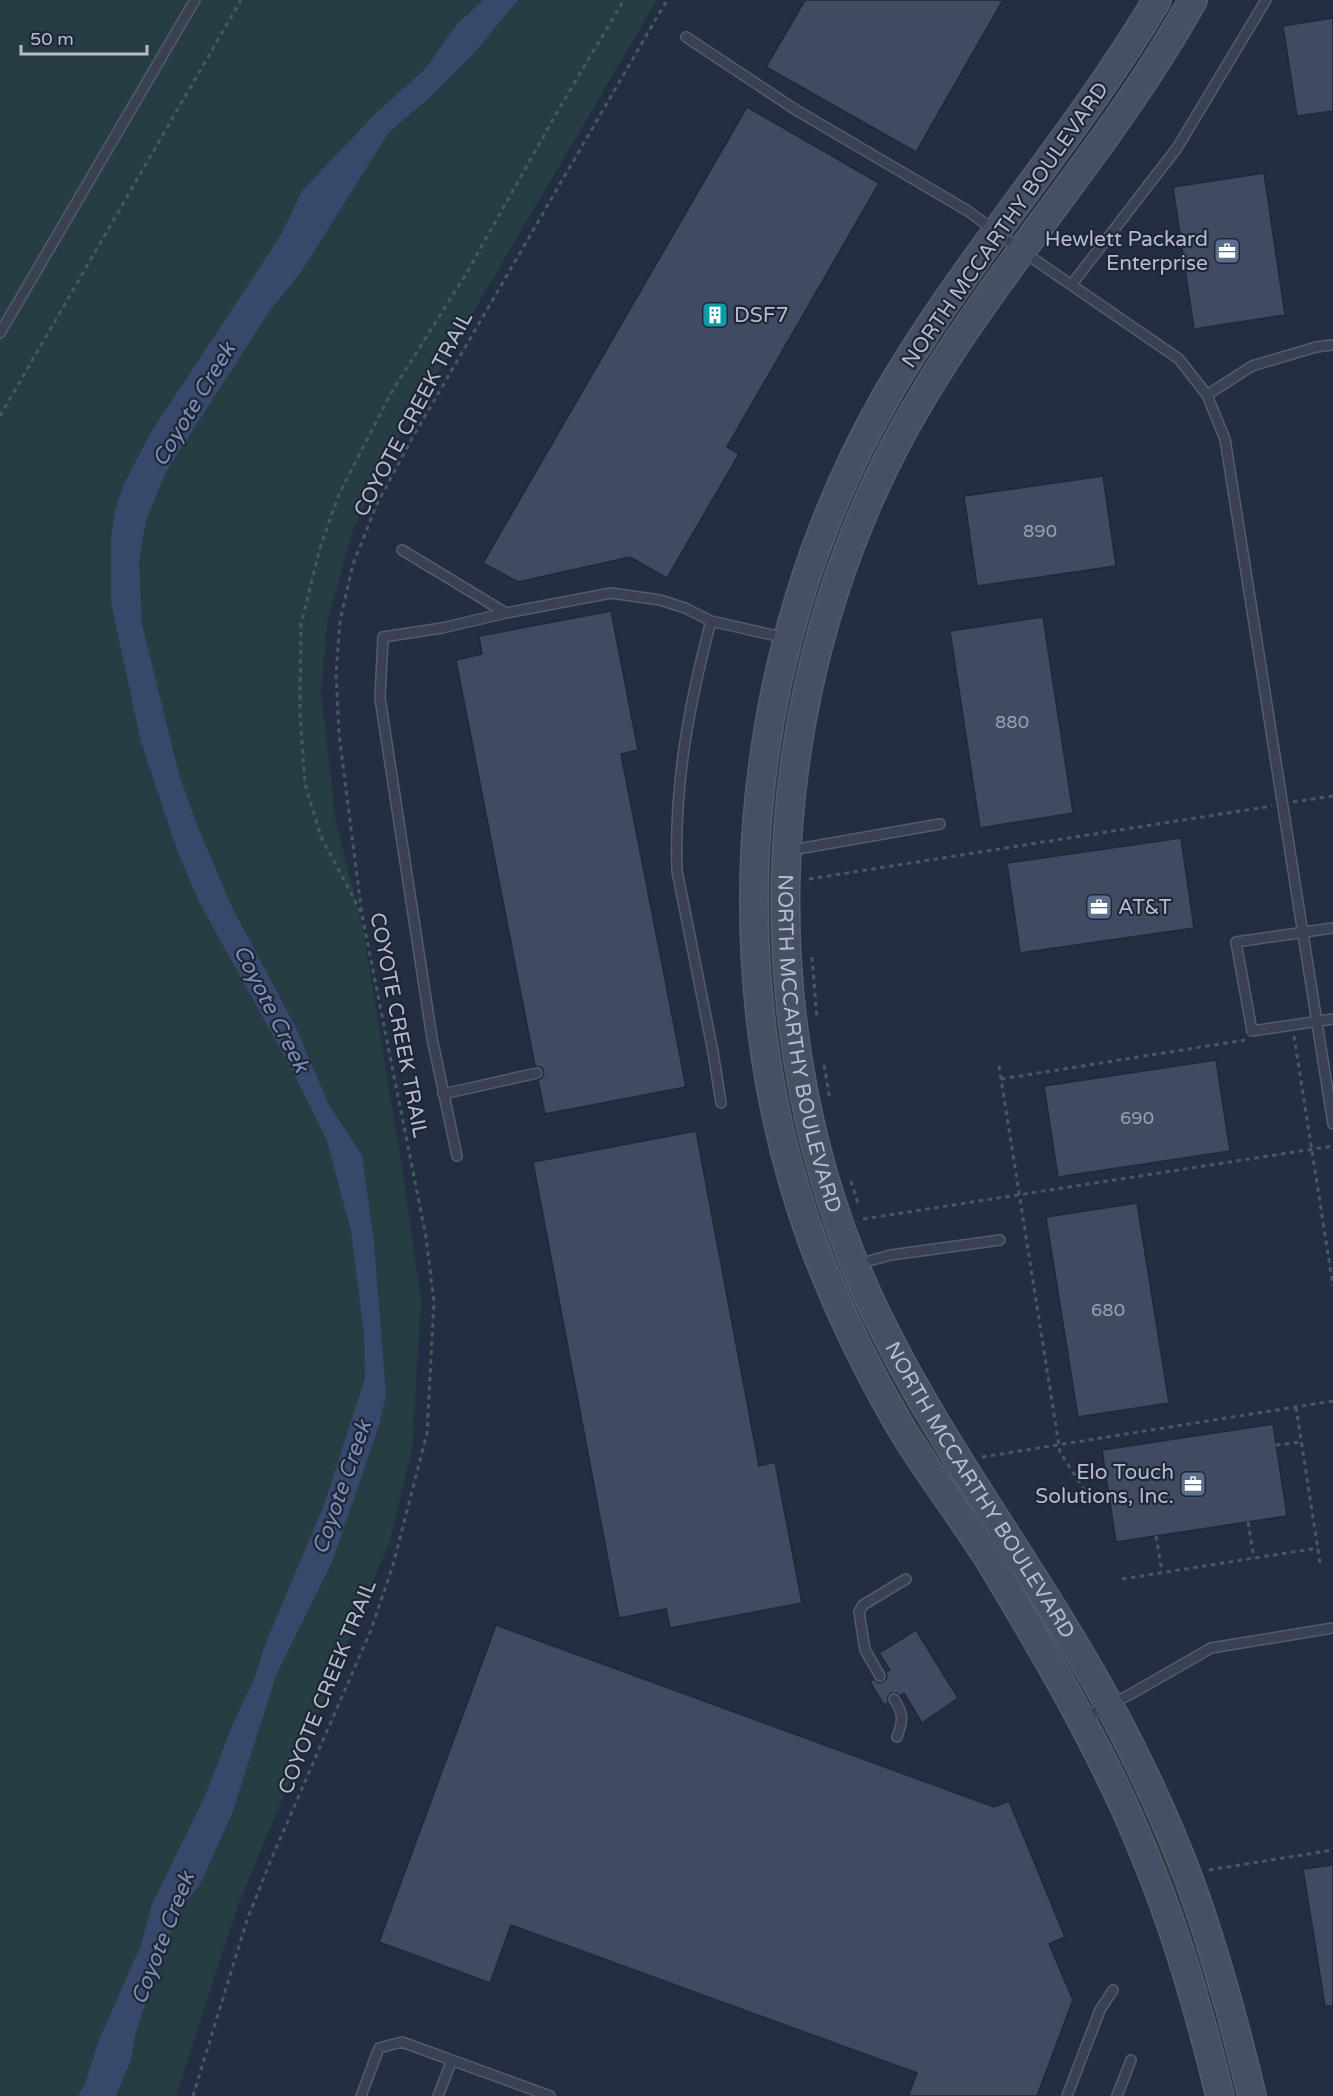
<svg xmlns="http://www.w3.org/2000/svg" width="1333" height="2096" font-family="'Varela Round',sans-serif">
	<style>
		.green { fill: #263d43 }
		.water { fill: #37486a }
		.building { fill: #404b62; stroke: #202839; stroke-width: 1.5 }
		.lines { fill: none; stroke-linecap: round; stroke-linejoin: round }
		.service-casing { stroke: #545c6c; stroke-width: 12 }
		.secondary-casing { stroke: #545c6c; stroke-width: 30 }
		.path { stroke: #455a60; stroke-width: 3; stroke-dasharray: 4.5 4.5; stroke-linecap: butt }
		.service { stroke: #394152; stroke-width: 9 }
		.secondary { stroke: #474f65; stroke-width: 27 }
		.labels { text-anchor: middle; stroke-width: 4.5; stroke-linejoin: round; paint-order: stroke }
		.number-label { font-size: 18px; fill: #98a0b2 }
		.street-label { font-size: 21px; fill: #b6bccc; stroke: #1e2637 }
		.poi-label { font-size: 21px; fill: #b6bccc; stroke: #1e2637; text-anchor: end }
		.water-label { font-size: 22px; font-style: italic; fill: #7c8eb5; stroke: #1e2637 }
	</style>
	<rect width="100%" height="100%" fill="#242e42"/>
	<path class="green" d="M0,0H657L386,460L354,527L327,622L321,694L336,822L363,929L402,1168L421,1302L412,1449L390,1541L238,1905L176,2096H0Z
		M993,262L994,264L955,316L905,394L875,472L781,835L822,1185L1009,1555C966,1499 924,1443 890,1381C742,1108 729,781 852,496C880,430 916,365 959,306C970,291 980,275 993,262Z
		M1110,1743H1112L1144,1808L1190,1917L1236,2064L1207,1988L1174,1888L1127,1779Z"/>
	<path class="water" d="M483,0H518L474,53L427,100L389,132L301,272L269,312L167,470L146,520L139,563L142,624L179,774L198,828L232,907L296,1028L329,1105L362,1155L374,1242L386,1395L379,1426L332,1562L277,1673L232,1814L199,1886L176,1913L136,2032L131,2060L116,2096H78L85,2084L98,2042L141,1945L152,1904L205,1796L232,1726L255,1677L264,1647L324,1505L365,1378L364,1334L351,1231L327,1141L291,1068L199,902L177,850L141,742L111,603V539L115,510L124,484L151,432L281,235L302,191L375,114L425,69L457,24Z"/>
	<path class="building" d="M805,0H1003L916,152L766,67Z
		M1333,18V111L1297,116L1283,26Z
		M747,107L879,183L727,447L739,454L667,578L630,557L518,582L483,563Z
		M1264,173L1285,315L1194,329L1173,187Z
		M1103,476L1116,566L977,586L964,496Z
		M611,611L638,750L621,754L686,1087L545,1114L538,1080L542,1078L544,1072L542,1068L535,1066L456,660L482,654L479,636Z
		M1043,617L1073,813L980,828L950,631Z
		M1181,838L1194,928L1020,953L1007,863Z
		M1216,1060L1230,1151L1058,1177L1044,1086Z
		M696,1131L759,1466L775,1462L802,1603L670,1628L666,1609L619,1618L533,1162Z
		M1137,1203L1169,1403L1078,1417L1046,1217Z
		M1273,1424L1287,1516L1116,1542L1102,1450Z
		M496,1625L994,1807L1009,1801L1065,1937L1049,1944L1073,2000L1037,2096H908L917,2073L511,1925L490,1983L379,1942Z
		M916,1630L958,1698L922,1723L904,1693L900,1696L897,1693H891L888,1696V1703L884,1705L870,1682L874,1679L879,1683L884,1681L887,1677L886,1672L890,1670L879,1653Z
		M1333,1865V2006H1325L1303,1869Z"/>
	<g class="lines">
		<defs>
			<path id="service" d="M686,37L796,110L968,211L1022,251L1179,359L1207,395L1225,439L1333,1124
				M1072,284L1177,148L1266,0
				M0,333L195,0
				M1207,395L1252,366L1316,347L1333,345
				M402,550L506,613
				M711,621C689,704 674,785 677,871L713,1052L721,1103
				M792,850L940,824
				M1333,928L1236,942L1252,1031L1333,1019
				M443,1094L537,1073
				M457,1156L432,1038L380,698L383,637L442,628L506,613L611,593L660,600L685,608L711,621L786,638
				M858,1264L891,1255L1000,1240
				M880,1676L865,1650L859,1612L863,1605L906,1579
				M894,1699C904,1714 903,1721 897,1737
				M1083,1718L1131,1694L1211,1648L1333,1628
				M361,2096L379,2048L402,2042L550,2096
				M438,2096L452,2060
				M1067,2096L1100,2010L1113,1990
				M1117,2096L1131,2060"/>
			<g id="secondary">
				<path d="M1157,0C1074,140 963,261 883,402C741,654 714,971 813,1243C836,1305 864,1364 897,1421C926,1471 963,1517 993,1566C1048,1658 1104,1753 1144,1853C1177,1932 1200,2013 1220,2096"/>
				<path id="s1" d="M1193,0C1101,166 963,302 881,474C760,728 752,1038 868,1296C934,1440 1034,1566 1109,1705C1138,1759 1165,1816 1187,1874C1214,1946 1234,2021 1252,2096"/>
			</g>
		</defs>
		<use href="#service" class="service-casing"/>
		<use href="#secondary" class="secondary-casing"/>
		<path class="path" d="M0,416L241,0
			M1293,802L1333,796
			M809,879L1272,806
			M361,912L321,837L305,784L300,713L301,624L320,548L339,494L391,393L466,274L560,107L624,0
			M812,957L817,1020
			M1294,1036L1333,1286
			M824,1065L830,1100
			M999,1066L1060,1452L1085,1491L1073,1499
			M1001,1079L1245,1040
			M851,1181L858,1203
			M863,1219L1333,1146
			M1296,1407L1320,1563
			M1276,1445L1301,1442
			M982,1457L1333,1401
			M1248,1522L1254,1558
			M1156,1536L1162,1572
			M1122,1579L1318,1548
			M1209,1870L1333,1850
			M193,2096L247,1920L270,1862L371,1630L393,1565L427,1433L434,1302L426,1237L362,915L339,734L336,673L340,621L353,564L377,504L410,442L667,0"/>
		<use href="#service" class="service"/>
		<use href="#secondary" class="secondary"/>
	</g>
	<defs>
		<symbol id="office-square" viewBox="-11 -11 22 22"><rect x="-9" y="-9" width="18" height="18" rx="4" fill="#5c6f8a" stroke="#1e2637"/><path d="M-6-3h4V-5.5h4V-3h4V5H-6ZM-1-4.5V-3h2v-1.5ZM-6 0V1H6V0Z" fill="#fff"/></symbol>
		<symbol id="building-square" viewBox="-11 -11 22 22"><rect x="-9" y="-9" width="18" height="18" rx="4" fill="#0f9aa8" stroke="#1e2637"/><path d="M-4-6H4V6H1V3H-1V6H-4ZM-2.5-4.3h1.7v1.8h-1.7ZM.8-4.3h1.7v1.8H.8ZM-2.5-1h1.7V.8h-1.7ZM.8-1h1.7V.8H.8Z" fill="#fff"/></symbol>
	</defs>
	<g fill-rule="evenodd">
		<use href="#office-square" x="1212" y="236" width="30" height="30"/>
		<use href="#building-square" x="700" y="300" width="30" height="30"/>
		<use href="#office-square" x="1084" y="892" width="30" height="30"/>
		<use href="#office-square" x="1178" y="1469" width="30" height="30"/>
	</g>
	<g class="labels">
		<g class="number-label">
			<text x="1040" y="537">890</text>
			<text x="1012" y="728">880</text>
			<text x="1137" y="1124">690</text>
			<text x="1108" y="1316">680</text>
		</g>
		<g class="street-label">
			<text transform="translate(1005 225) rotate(-55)" y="7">NORTH MCCARTHY BOULEVARD</text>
			<text transform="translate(413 414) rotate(-62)" y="7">COYOTE CREEK TRAIL</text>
			<text transform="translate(399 1025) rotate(79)" y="7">COYOTE CREEK TRAIL</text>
			<text dy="7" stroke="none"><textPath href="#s1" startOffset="1154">NORTH MCCARTHY BOULEVARD</textPath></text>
			<text dy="7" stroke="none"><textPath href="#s1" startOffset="1640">NORTH MCCARTHY BOULEVARD</textPath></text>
			<text transform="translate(327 1687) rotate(-68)" y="7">COYOTE CREEK TRAIL</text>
		</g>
		<g class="poi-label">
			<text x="1208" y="246">Hewlett Packard<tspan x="1208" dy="24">Enterprise</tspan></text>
			<text x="734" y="322" text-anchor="start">DSF7</text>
			<text x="1118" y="914" text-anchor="start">AT&amp;T</text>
			<text x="1174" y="1479">Elo Touch<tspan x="1174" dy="24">Solutions, Inc.</tspan></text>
		</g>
		<g class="water-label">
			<text transform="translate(193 404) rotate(-59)" y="8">Coyote Creek</text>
			<text transform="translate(272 1008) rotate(63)" y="8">Coyote Creek</text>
			<text transform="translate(341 1487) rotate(-71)" y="8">Coyote Creek</text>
			<text transform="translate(162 1938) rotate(-69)" y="8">Coyote Creek</text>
		</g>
	</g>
	<path d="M21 45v9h126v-9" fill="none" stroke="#b6bccc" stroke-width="3"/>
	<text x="30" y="45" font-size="18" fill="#b6bccc" stroke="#1e2637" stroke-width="4.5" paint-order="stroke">50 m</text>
</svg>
